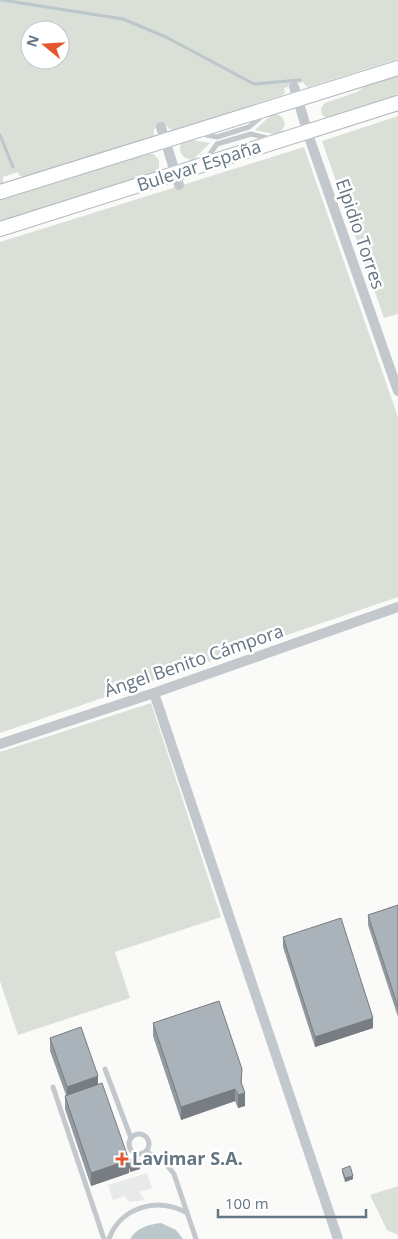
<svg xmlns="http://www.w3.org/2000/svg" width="398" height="1239" font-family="'Open Sans',sans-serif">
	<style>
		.built { fill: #e8e9e9 }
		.green { fill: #dadfd7; fill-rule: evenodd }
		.water { fill: #bbc7cb }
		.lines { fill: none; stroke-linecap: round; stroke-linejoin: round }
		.stream { stroke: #bbc7cb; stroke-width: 3 }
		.secondary-casing { stroke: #b3babf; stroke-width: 16 }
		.service { stroke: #c3c8cc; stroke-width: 5 }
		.minor { stroke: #c3c8cc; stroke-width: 10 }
		.secondary { stroke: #fff; stroke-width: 14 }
		.wall { fill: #929a9f }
		.shaded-wall { fill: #777d82 }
		.building { fill: #aab3b9; stroke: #777d82 }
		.poi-dot { fill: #e4572e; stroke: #fff; stroke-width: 2 }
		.labels { text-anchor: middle; stroke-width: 5; stroke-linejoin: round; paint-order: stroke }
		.street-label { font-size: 18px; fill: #657683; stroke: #fff }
		.poi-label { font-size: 18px; font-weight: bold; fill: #657683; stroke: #fff; text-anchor: start }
	</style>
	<rect width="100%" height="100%" fill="#fafaf8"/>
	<path class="built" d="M147,1173L152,1188L139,1192L145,1200L129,1202L125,1196L113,1200L108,1185Z"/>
	<path class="green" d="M0,0H398V59L309,87L306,86L303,82L284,88L285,93L283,95L173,130L169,129L166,125L154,129V134L153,137L24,177L20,176L18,172L3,177V183L0,185ZM30,30H60V60H30Z
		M398,74V93L393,98L331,118H327L322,115L321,108L325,103L357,92L367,84Z
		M272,114C286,113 289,128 277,135L255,130Z
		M398,116V314L384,318L322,141Z
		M187,139L210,143L193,160C182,159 177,151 182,142Z
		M304,147L398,417V597L0,733V242Z
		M145,154H153L159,160V169L155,174L0,223V200Z
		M151,703L221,917L115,952L130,998L18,1035L0,981V752Z
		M398,1186V1235L387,1230L370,1195Z"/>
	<path class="water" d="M161,1223L176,1230L183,1239H130C136,1228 150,1224 161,1223Z"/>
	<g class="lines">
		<path class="stream" d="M2,0L123,19L166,37L254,84L300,80
			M0,135L13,167"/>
		<defs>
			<path id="secondary" d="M0,192L398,68
				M0,229L398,103"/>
		</defs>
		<use href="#secondary" class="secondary-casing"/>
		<path class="service" d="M201,134L217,137L249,127L262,116
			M205,161L217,144L251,134L271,139
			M105,1069L131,1138
			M53,1087L104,1239
			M129 1144a10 10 0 1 1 20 0a10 10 0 1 1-20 0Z
			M146,1151L167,1165L174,1174L196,1239
			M109,1239C120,1207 159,1196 187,1213"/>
		<path class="minor" d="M294,87L310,140L398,391
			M161,127L179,185
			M154,693L338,1239
			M0,744L154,693L398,607"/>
		<use href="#secondary" class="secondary"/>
	</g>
	<path class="wall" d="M398,905V1017L368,925V915Z
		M283,937L373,1028L315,1047L283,947Z
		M153,1023L242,1084L245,1106L238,1108L235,1101L181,1120L153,1036Z
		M50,1038L98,1084L129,1160L140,1169L130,1172L129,1168V1173L91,1186L65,1109V1096L66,1095L50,1051Z
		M342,1169L353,1179L345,1182L342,1172Z"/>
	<path class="shaded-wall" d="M373,1018V1028L315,1047V1037Z
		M242,1069L241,1094L245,1093V1106L238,1108V1095Z
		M98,1076V1089L67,1100V1087Z
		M235,1089V1101L181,1120V1107Z
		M129,1160V1173L91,1186V1173Z
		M140,1165V1169L130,1172V1168Z
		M353,1176V1179L345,1182V1178Z"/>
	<path class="building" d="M398,905V1007L368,915Z
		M341,918L373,1018L315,1037L283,937Z
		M219,1001L242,1069L241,1082L245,1093L238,1095L235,1089L181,1107L153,1023Z
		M81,1027L98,1076L67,1087L50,1038Z
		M102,1083L129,1160L91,1173L65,1096Z
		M138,1157L140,1165L130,1168L129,1164V1160Z
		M350,1166L353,1176L345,1178L342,1169Z"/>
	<path class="poi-dot" d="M119.5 1151.5h5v5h5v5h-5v5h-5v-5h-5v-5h5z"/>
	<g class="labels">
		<g class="street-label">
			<text transform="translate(199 166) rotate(-18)" y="6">Bulevar España</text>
			<text transform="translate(360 234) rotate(71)" y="6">Elpidio Torres</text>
			<text transform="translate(194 661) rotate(-19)" y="6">Ángel Benito Cámpora</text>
		</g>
		<g class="poi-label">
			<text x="132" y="1165">Lavimar S.A.</text>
		</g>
	</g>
	<g transform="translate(45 45) rotate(288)"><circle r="24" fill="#ffffff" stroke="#c1c8cd"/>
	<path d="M0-4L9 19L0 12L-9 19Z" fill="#e4572e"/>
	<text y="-8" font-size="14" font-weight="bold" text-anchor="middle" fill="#657683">N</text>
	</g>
	<path d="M218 1209v8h148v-8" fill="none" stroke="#657683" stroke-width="2.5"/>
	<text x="225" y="1209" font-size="15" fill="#657683" stroke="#ffffff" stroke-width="4" paint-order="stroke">100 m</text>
</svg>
